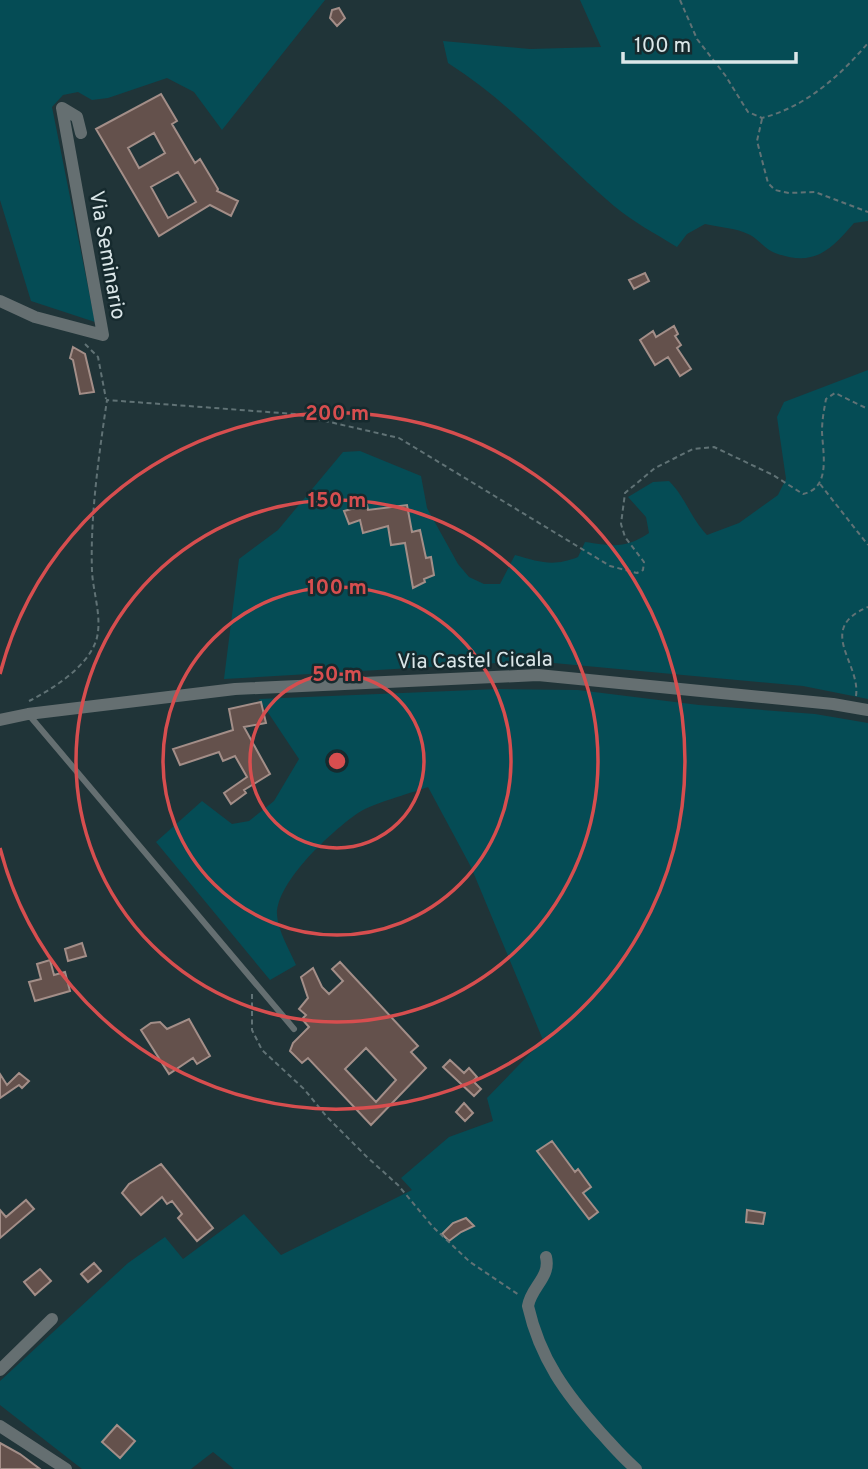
<svg xmlns="http://www.w3.org/2000/svg" width="868" height="1469" font-family="Overpass,sans-serif">
	<style>
		.green { fill: #054c55 }
		.building { fill: #64514c; stroke: #a38e88; stroke-width: 2; fill-rule: evenodd }
		.lines { fill: none; stroke-linecap: round; stroke-linejoin: round }
		.path { stroke: #607275; stroke-width: 2; stroke-dasharray: 5 3.5; stroke-linecap: butt }
		.service { stroke: #656f71; stroke-width: 6 }
		.minor { stroke: #656f71; stroke-width: 12 }
		.ring { fill: none; stroke: #d74e4f; stroke-width: 3.5 }
		.labels { text-anchor: middle; stroke-width: 5; stroke-linejoin: round; paint-order: stroke }
		.street-label { font-size: 21px; fill: #dbe7e9; stroke: #162a2e }
		.centre { fill: #d74e4f; stroke: #162a2e; stroke-width: 3.5 }
		.ring-label { font-size: 21px; text-anchor: middle; font-weight: bold; fill: #d74e4f; stroke: #162a2e; stroke-width: 5; stroke-linejoin: round; paint-order: stroke }
	</style>
	<rect width="100%" height="100%" fill="#203438"/>
	<path class="green" d="M0,0H325L222,130L194,92L167,78L108,98L92,100L78,92L63,95L52,107L95,322L31,301L0,200Z
		M580,0H868V221L854,223C830,251 814,267 775,253C764,249 758,238 748,234C736,228 718,227 705,224L687,234L677,247C656,234 633,222 614,206C558,158 511,103 448,63L443,41L530,49L601,47Z
		M868,370V699L803,686L532,661L224,679L239,559L278,530L343,452L360,451L421,476L427,508L458,564L469,577L484,584H500L515,555C540,562 553,567 578,557L585,542C613,546 625,549 649,533L646,517L628,497L653,482L669,481C686,498 690,517 707,535L739,523L778,495L786,479L777,417L784,402Z
		M498,689L578,690L699,705L815,714L868,723V1469H234L213,1452L191,1469H82L0,1405V1381L128,1263L165,1237L183,1259L244,1214L281,1255L412,1190L401,1178L449,1137L493,1121L487,1098L543,1040L471,867L428,787C409,794 373,803 358,813C332,831 276,882 277,915C278,931 290,951 296,965L270,980L156,842L202,801L232,824L249,821L274,801L299,759L259,699Z"/>
	<path class="building" d="M339,8L345,18L337,26L330,18L332,10Z
		M161,94L177,121L172,124L195,163L200,159L218,189L217,191L238,201L231,216L210,205L159,236L96,129ZM154,133L165,153L139,168L128,148ZM178,172L196,202L168,218L151,187Z
		M645,273L649,281L634,289L629,280Z
		M674,326L678,334L675,336L681,345L677,348L691,369L680,376L668,357L655,365L640,340L653,331L656,337Z
		M73,347L85,354L94,392L80,394L73,360L70,358Z
		M367,505L368,510L407,505L412,532L420,530L426,558L431,557L434,575L424,579L425,582L413,588L405,543L391,545L388,526L363,533L360,520L349,524L344,511Z
		M261,702L266,723L244,727L270,774L244,790L246,793L231,804L224,793L247,777L235,756L223,761L219,752L180,765L173,749L233,730L229,709Z
		M82,943L86,956L68,961L65,949Z
		M50,960L54,975L65,972L70,991L35,1001L29,982L41,979L37,964Z
		M340,962L418,1046L411,1052L426,1068L371,1125L308,1058L302,1063L290,1051L293,1043L309,1027L302,1019L306,1015L299,1009L308,998L301,977L313,968L322,987L329,994L343,981L332,969ZM366,1048L396,1080L376,1102L345,1069Z
		M189,1019L210,1056L197,1064L193,1058L169,1074L141,1030L151,1023L160,1022L167,1029Z
		M450,1060L464,1073L469,1068L477,1077L473,1081L481,1089L474,1096L443,1067Z
		M19,1073L29,1081L22,1088L19,1085L0,1098V1074L7,1085Z
		M464,1103L473,1113L465,1121L456,1112Z
		M552,1141L575,1172L578,1169L591,1187L583,1193L598,1212L589,1219L537,1151Z
		M161,1164L213,1228L197,1241L178,1218L182,1214L172,1201L167,1204L162,1197L141,1215L122,1193L129,1184Z
		M26,1200L34,1209L0,1238V1210L6,1217Z
		M747,1210L765,1213L763,1224L746,1222Z
		M466,1218L474,1226L461,1232L449,1241L442,1234L453,1223Z
		M94,1263L101,1271L88,1282L81,1274Z
		M40,1269L51,1281L35,1295L24,1282Z
		M117,1425L135,1441L120,1458L102,1442Z
		M0,1443L20,1454L40,1469H0Z"/>
	<g class="lines">
		<path class="path" d="M680,0L697,39L725,75L748,112L762,118C805,107 839,77 868,43
			M762,119L757,141L768,183L775,190L789,193L815,192L868,212
			M85,344L98,357L106,399
			M820,484L868,545
			M856,696C861,663 815,629 868,607
			M29,701C53,689 87,667 96,641C103,619 93,593 92,571C90,517 99,454 107,400L295,414L399,438L610,566L637,573L643,570L644,562L625,537L621,524L625,493L655,468L693,449L714,447L773,475L803,494C831,488 823,454 822,432C822,420 824,410 826,399L835,393L868,409
			M252,994V1030L262,1050L304,1089L327,1117L367,1157L398,1185L433,1227L470,1262L519,1295"/>
		<path class="service" d="M29,715L294,1029"/>
		<path class="minor" d="M0,301L35,317L103,335L62,108L77,117L81,133
			M0,720L28,714L235,689L538,675L833,704L868,710
			M546,1257C551,1277 531,1287 528,1306C540,1359 566,1394 601,1433C613,1446 623,1458 636,1469
			M0,1370L52,1319
			M0,1426L66,1469"/>
	</g>
	<g class="ring">
		<circle cx="337" cy="761" r="87"/>
		<circle cx="337" cy="761" r="174"/>
		<circle cx="337" cy="761" r="261"/>
		<path d="M0 674A348 348 0 1 1 0 848"/>
	</g>
	<g class="labels">
		<g class="street-label">
			<text transform="translate(108 255) rotate(80)" y="7">Via Seminario</text>
			<text transform="translate(475 660) rotate(-1)" y="7">Via Castel Cicala</text>
		</g>
	</g>
	<circle cx="337" cy="761" r="10" class="centre"/>
	<g class="ring-label">
		<text x="337" y="420">200 m</text>
		<text x="337" y="507">150 m</text>
		<text x="337" y="594">100 m</text>
		<text x="337" y="681">50 m</text>
	</g>
	<path d="M623 52v10h173v-10" fill="none" stroke="#dbe7e9" stroke-width="3.5"/>
	<text x="634" y="52" font-size="21" fill="#dbe7e9" stroke="#162a2e" stroke-width="5" paint-order="stroke">100 m</text>
</svg>
